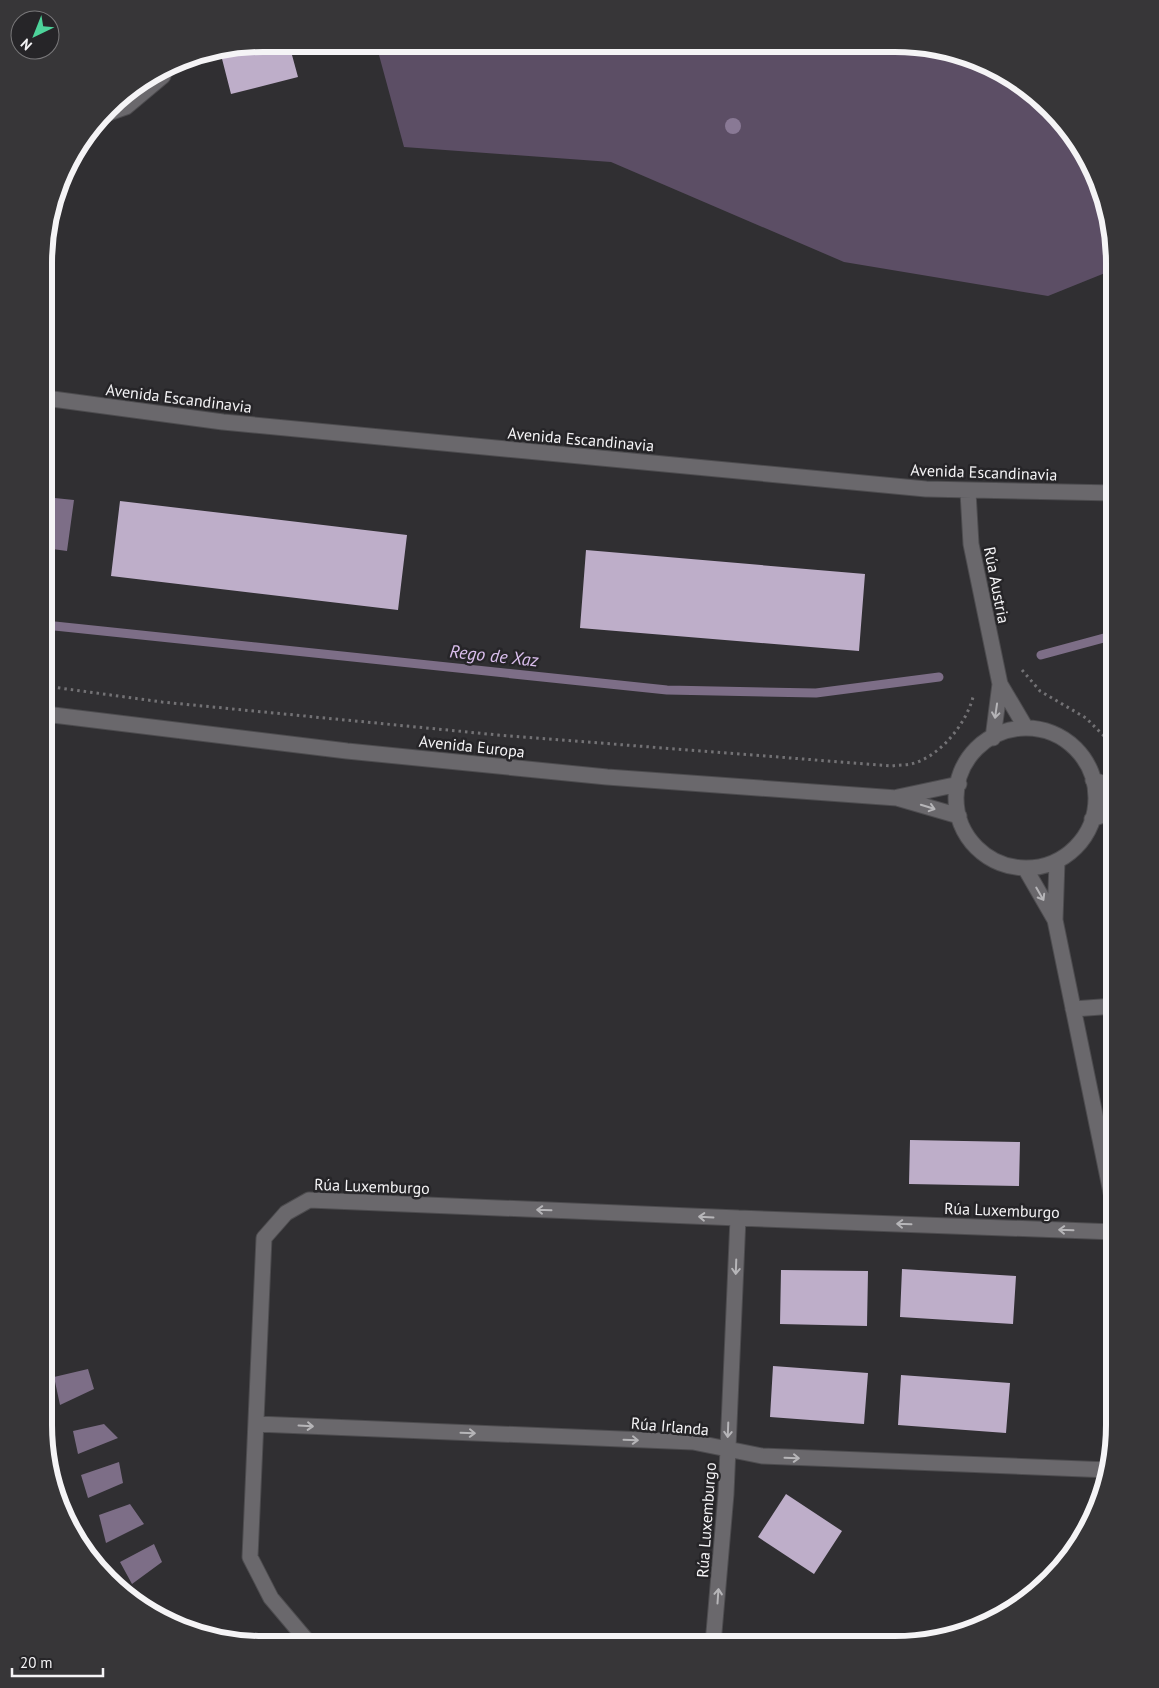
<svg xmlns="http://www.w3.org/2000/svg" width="1159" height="1688" font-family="'PT Sans',sans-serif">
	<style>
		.green { fill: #5c4e65 }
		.water { fill: #7d6e87 }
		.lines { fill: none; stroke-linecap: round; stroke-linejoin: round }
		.stream { stroke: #7d6e87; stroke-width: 9 }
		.building { fill: #beaec9 }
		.minor-casing { stroke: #4d4c4f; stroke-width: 17 }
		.path { stroke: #737275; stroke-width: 3; stroke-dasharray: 2.5 4; stroke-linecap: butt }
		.minor { stroke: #6a686c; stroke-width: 15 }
		.tree { fill: #897995 }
		.oneway { stroke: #b6b5b8 }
		.labels { text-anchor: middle; stroke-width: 5; stroke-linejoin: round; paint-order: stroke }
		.street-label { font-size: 16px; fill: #f5f4f6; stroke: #262528 }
		.water-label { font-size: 18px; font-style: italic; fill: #dbbfee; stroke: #262528 }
		.rim { fill: none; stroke: #f5f4f6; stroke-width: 6 }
	</style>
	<rect width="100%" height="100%" fill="#302f32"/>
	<path class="green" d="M376,44L925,46L979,60L1029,89L1093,166L1115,269L1048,296L844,262L611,162L404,147Z"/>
	<path class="water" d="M45,497L74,500L67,551L45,548Z
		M88,1369L94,1389L60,1405L54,1377Z
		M104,1424L118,1438L78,1454L73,1431Z
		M119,1462L123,1483L88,1498L81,1475Z
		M130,1504L144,1524L106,1543L99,1515Z
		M154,1544L162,1562L132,1584L120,1562Z"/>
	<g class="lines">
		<path class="stream" d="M45,625L667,690L816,693L939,677
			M1041,655L1115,635"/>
	</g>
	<path class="building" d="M263,44H289L298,77L231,94L220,51Z
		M120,501L407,535L398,610L111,576Z
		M586,550L865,574L859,651L580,628Z
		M910,1140L1020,1142L1019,1186L909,1184Z
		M902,1269L1016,1276L1013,1324L900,1317Z
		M781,1270L868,1271L867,1326L780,1324Z
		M773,1366L868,1373L864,1424L770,1417Z
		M901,1375L1010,1383L1006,1433L898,1425Z
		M786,1494L842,1531L814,1574L758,1537Z
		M1072,1554L1063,1565L1060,1557Z"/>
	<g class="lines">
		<defs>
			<path id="minor" d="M106,114L126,107L163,76L164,72
				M45,398L223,422L926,489L1115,493
				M968,492L971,544L1000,684L1026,728
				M45,714L347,751L607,777L897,798L959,816
				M956 798a70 70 0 1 1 140 0a70 70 0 1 1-140 0Z
				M993,738L1000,684
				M1093,780L1115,787
				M898,797L959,784
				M1092,819L1115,811
				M1057,861L1055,920L1115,1212
				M1025,868L1055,920
				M1073,1009L1115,1006
				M257,1424L693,1442L762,1456L1109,1470
				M309,1643L271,1598L250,1557L264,1238L286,1213L309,1200L738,1218L1115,1232
				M713,1644L726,1494L738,1218"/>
		</defs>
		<use href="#minor" class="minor-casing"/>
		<path class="path" d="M1022,670L1040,691L1086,718L1115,747
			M45,686L162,702L498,735L892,766C898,765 905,765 911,764C940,757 966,724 973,697"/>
		<use href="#minor" class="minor"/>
	</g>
	<circle class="tree" cx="733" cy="126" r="8"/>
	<defs><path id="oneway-shaft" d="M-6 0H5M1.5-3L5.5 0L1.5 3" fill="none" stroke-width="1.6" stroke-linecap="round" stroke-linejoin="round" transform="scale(1.25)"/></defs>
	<g class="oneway">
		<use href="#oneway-shaft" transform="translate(996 711) rotate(98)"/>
		<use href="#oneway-shaft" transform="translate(928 807) rotate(17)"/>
		<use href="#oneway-shaft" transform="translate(1040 894) rotate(60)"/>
		<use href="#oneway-shaft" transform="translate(544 1210) rotate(-178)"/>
		<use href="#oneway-shaft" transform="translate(706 1217) rotate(-177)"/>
		<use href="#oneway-shaft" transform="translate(904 1224) rotate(-178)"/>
		<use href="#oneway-shaft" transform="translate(1066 1230) rotate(-178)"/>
		<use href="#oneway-shaft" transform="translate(736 1267) rotate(92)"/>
		<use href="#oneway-shaft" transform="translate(306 1426) rotate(3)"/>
		<use href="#oneway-shaft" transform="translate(728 1430) rotate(92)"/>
		<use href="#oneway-shaft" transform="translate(468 1433) rotate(2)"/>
		<use href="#oneway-shaft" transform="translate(631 1440) rotate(2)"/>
		<use href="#oneway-shaft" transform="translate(792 1458) rotate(2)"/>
		<use href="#oneway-shaft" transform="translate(718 1596) rotate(-86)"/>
	</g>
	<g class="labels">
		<g class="street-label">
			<text transform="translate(179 398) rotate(7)" y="6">Avenida Escandinavia</text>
			<text transform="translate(581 439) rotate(5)" y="6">Avenida Escandinavia</text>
			<text transform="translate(984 472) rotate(2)" y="6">Avenida Escandinavia</text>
			<text transform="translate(997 585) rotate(79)" y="6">Rúa Austria</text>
			<text transform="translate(472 746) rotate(6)" y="6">Avenida Europa</text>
			<text transform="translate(372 1186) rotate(2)" y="6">Rúa Luxemburgo</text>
			<text transform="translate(1002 1210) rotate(2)" y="6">Rúa Luxemburgo</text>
			<text transform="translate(670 1426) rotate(5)" y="6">Rúa Irlanda</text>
			<text transform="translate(706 1520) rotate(-86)" y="6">Rúa Luxemburgo</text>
		</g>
		<g class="water-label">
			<text transform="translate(494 656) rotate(6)" y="6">Rego de Xaz</text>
		</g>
	</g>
	<path d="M0 0H1159V1688H0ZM263 52H895A211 211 0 0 1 1106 263V1425A211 211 0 0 1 895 1636H263A211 211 0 0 1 52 1425V263A211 211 0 0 1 263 52Z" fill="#373638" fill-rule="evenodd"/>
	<path class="rim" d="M263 52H895A211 211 0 0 1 1106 263V1425A211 211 0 0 1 895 1636H263A211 211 0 0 1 52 1425V263A211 211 0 0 1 263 52Z"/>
	<g transform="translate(35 35) rotate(223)"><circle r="24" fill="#262528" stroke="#79787a"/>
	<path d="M0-4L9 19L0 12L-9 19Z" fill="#4dd39a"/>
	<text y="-8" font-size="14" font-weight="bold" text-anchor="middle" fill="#f5f4f6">N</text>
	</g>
	<path d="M12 1668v8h91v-8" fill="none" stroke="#f5f4f6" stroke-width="2.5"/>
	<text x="20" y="1668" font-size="15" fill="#f5f4f6" stroke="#262528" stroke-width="4" paint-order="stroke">20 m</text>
</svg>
